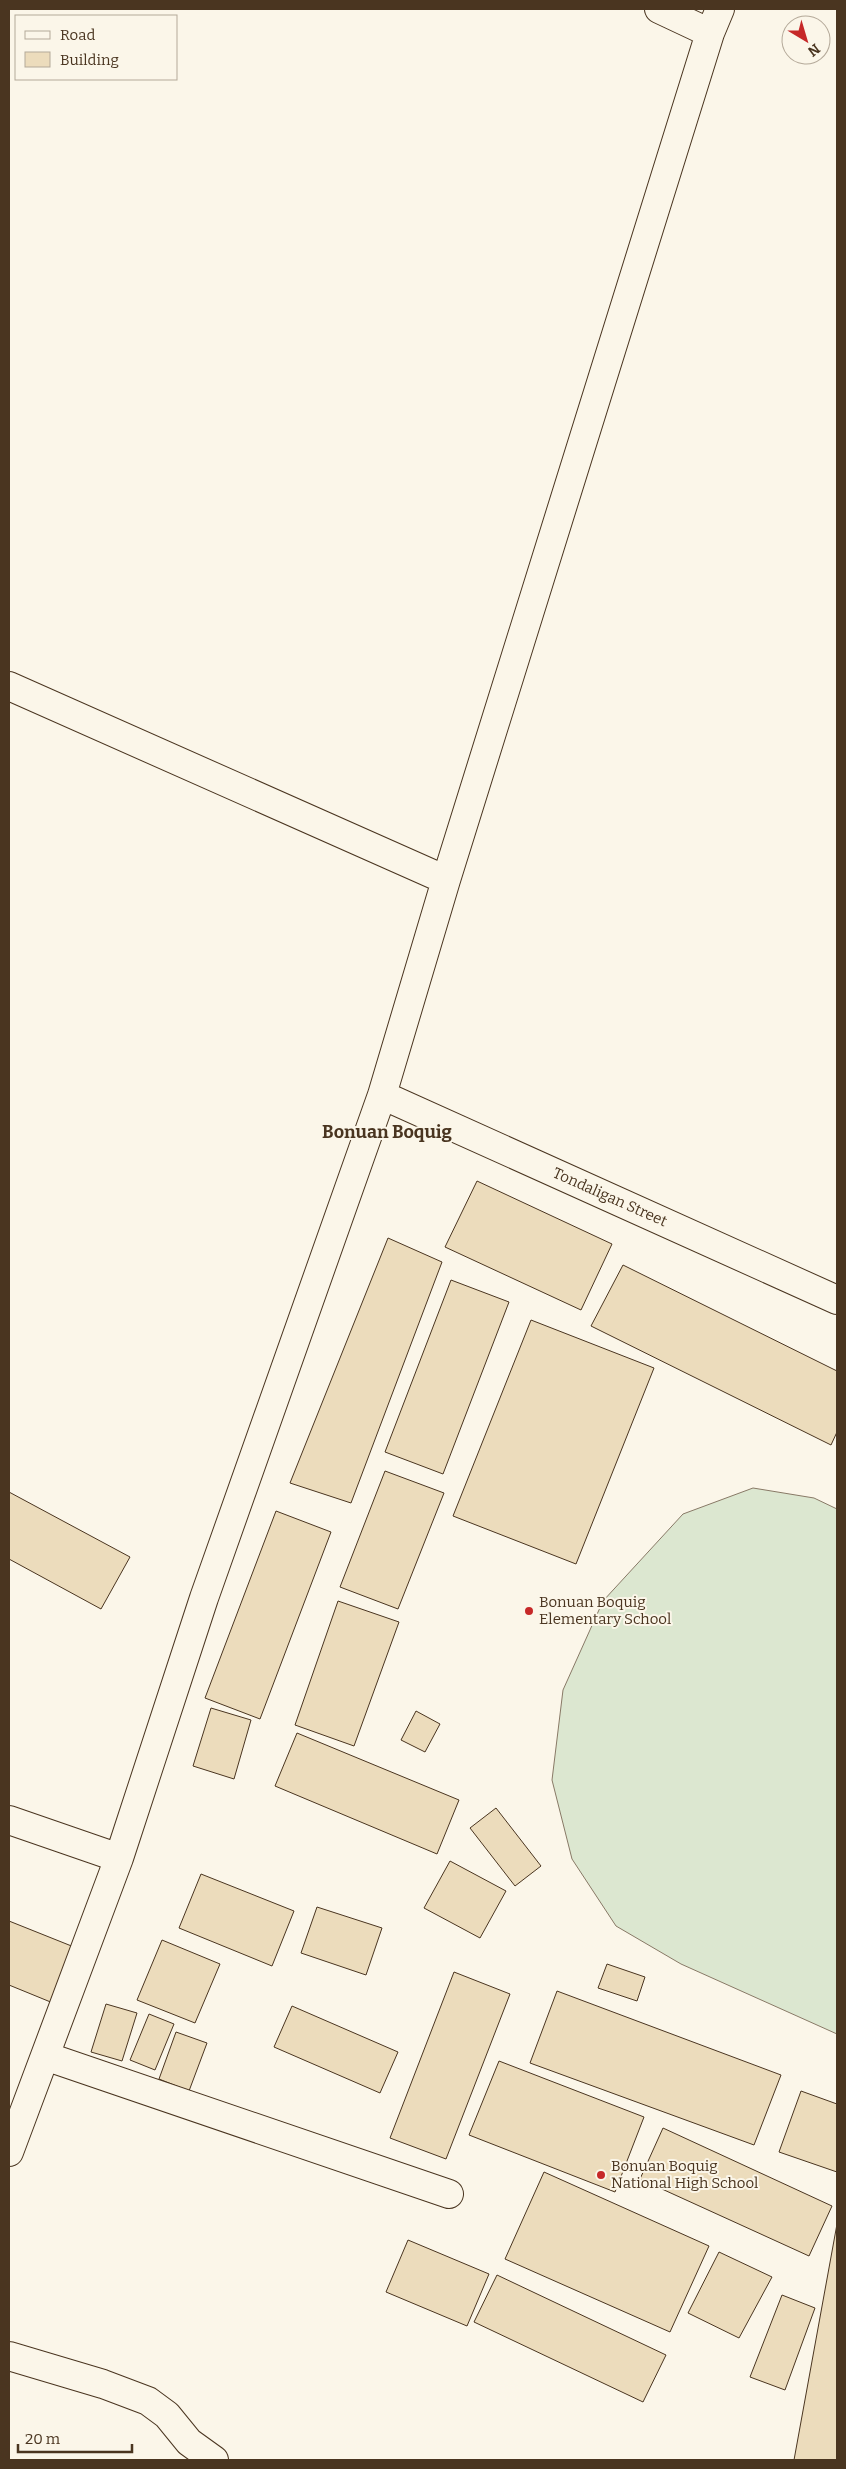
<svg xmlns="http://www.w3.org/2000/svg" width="846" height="2469" font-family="Bitter,serif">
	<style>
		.pitch { fill: #dce7d0; stroke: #887966 }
		.building { fill: #ecdcbc; stroke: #4a3520 }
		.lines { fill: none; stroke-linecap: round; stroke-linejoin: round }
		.minor-casing { stroke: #4a3520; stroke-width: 30 }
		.minor { stroke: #fbf6e9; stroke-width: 28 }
		.poi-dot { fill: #c62828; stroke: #fbf6e9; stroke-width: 2 }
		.labels { text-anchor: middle; stroke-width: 4; stroke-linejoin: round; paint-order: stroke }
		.street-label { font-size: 15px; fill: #4a3520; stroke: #fbf6e9 }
		.poi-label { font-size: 15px; fill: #4a3520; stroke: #fbf6e9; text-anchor: start }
		.quarter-label { font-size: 18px; font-weight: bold; fill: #4a3520; stroke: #fbf6e9 }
	</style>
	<rect width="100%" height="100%" fill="#fbf6e9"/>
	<path class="pitch" d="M753,1488L814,1498L837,1509V2034L681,1964L616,1926L572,1859L552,1780L563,1690L603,1601L683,1514Z"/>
	<path class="building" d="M477,1181L612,1244L581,1310L445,1247Z
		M388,1238L442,1262L351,1503L290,1483Z
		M623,1265L837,1371V1432L831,1445L591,1326Z
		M451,1280L509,1302L443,1474L385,1452Z
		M531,1320L654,1368L576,1564L453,1516Z
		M385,1471L444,1493L398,1609L340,1587Z
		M9,1492L130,1557L101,1609L9,1559Z
		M276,1511L331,1532L260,1719L205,1698Z
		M338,1601L399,1622L354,1746L295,1725Z
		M211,1708L251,1720L234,1779L193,1766Z
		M416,1711L440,1724L425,1752L401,1740Z
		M297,1733L459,1800L437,1854L275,1786Z
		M496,1808L541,1866L515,1886L470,1828Z
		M450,1861L506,1891L480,1938L424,1908Z
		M201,1874L294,1911L272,1966L179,1928Z
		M317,1907L382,1928L366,1975L301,1953Z
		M9,1921L74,1947L53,2003L9,1985Z
		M162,1940L220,1964L195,2023L137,2000Z
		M607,1964L645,1977L637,2001L598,1988Z
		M454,1972L510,1994L446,2159L390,2138Z
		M557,1991L781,2075L754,2145L530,2063Z
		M106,2004L137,2013L122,2061L91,2052Z
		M292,2006L398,2052L380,2093L274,2047Z
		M149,2014L174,2024L155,2070L130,2060Z
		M176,2032L207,2043L189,2091L159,2079Z
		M499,2061L644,2117L615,2192L469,2135Z
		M801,2091L837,2104V2172L779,2152Z
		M663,2128L832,2206L809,2256L640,2179Z
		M544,2172L709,2246L670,2332L505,2259Z
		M837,2224V2460H794Z
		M408,2240L489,2274L467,2326L386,2292Z
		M719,2252L772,2277L739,2338L688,2313Z
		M497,2275L666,2355L643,2402L474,2322Z
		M782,2295L815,2308L785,2390L750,2377Z"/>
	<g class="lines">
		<defs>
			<path id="minor" d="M659,9L710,33
				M9,686L446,880
				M382,1095L837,1300
				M9,1820L119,1858
				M45,2056L449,2194
				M9,2152L119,1858L204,1598L382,1095L446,880L710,33L720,9
				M9,2356L103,2384L148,2401L167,2415L189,2442L214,2460"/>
		</defs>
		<use href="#minor" class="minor-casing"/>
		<use href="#minor" class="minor"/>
	</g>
	<g class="poi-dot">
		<circle cx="529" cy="1611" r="5"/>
		<circle cx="601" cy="2175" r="5"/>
	</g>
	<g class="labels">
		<g class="street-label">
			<text transform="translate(610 1197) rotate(24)" y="5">Tondaligan Street</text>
		</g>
		<g class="poi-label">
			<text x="539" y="1607">Bonuan Boquig<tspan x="539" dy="17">Elementary School</tspan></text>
			<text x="611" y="2171">Bonuan Boquig<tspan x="611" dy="17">National High School</tspan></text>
		</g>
		<g class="quarter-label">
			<text x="387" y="1138">Bonuan Boquig</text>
		</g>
	</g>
	<rect width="846" height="2469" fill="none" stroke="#4a3520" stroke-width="20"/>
	<rect x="15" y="15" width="162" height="65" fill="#fbf6e9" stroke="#b4a999"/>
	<rect x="25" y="31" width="25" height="8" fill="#fbf6e9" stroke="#b4a999"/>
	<text x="60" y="40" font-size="15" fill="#4a3520">Road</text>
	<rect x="25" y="52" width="25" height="15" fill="#ecdcbc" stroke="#b4a999"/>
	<text x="60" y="65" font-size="15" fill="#4a3520">Building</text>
	<g transform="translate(806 40) rotate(142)"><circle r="24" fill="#fbf6e9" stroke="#b4a999"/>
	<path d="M0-4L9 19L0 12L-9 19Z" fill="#c62828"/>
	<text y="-8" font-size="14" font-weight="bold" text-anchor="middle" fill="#4a3520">N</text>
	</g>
	<path d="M18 2444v8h114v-8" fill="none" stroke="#4a3520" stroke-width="2.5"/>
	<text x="25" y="2444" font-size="15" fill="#4a3520" stroke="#fbf6e9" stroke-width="4" paint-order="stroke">20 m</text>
</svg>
